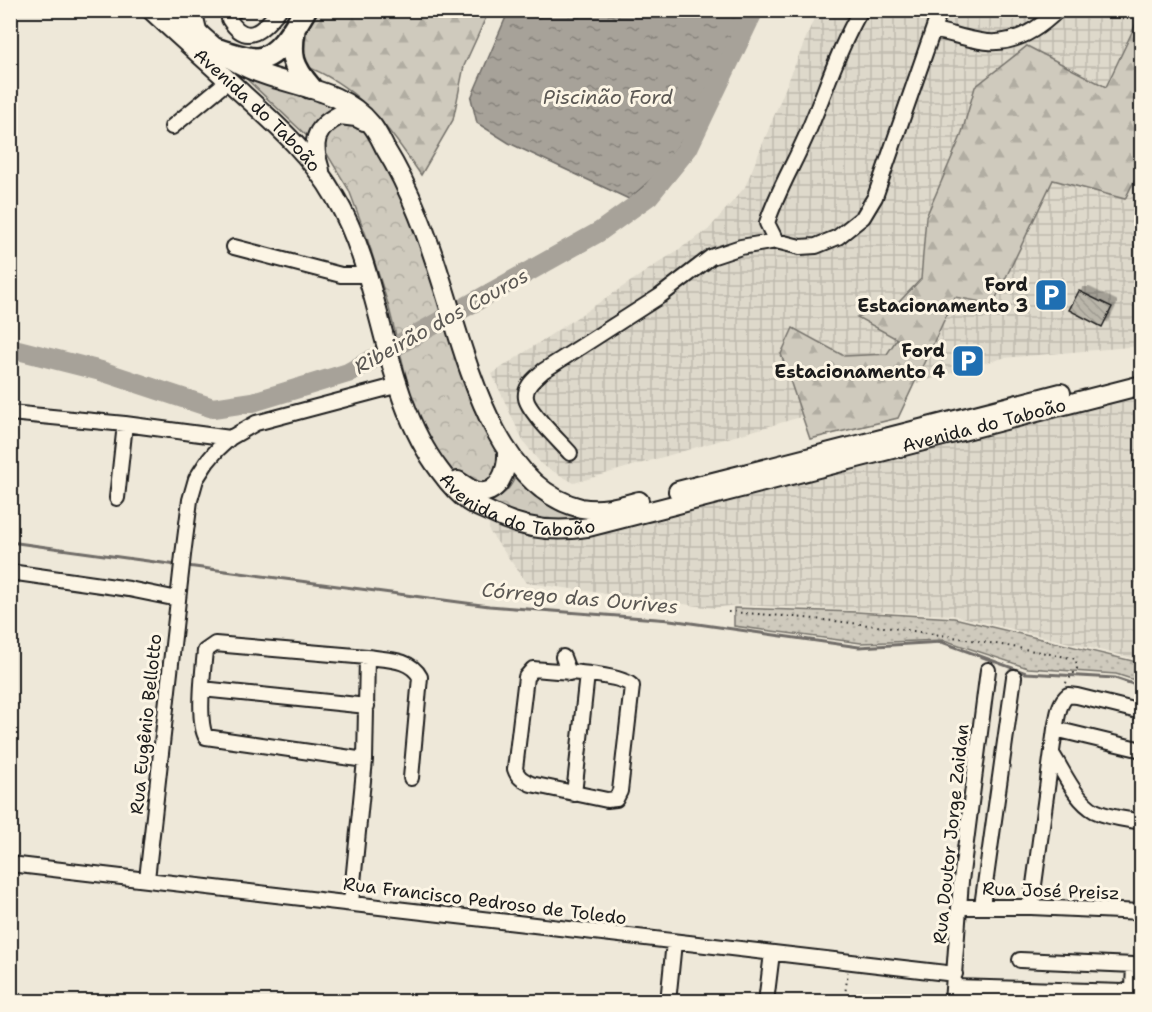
<svg xmlns="http://www.w3.org/2000/svg" width="1152" height="1012" font-family="'Shantell Sans',sans-serif">
	<style>
		.industrial { fill: url(#industrial-grid) }
		.grass { fill: url(#grass-dots); stroke: #76736c; stroke-width: 1.5 }
		.forest { fill: url(#forest-firs); stroke: #76736c; stroke-width: 1.5 }
		.park { fill: url(#park-crowns); stroke: #76736c; stroke-width: 1.5 }
		.water { fill: url(#water-ripples); stroke: #6f6c67; stroke-width: 1.5 }
		.lines { fill: none; stroke-linecap: round; stroke-linejoin: round }
		.stream { stroke: #6f6c67; stroke-width: 3 }
		.river { stroke: #a7a299; stroke-width: 20 }
		.building { fill: url(#building-back-hatch); stroke: #1c1c1c; stroke-width: 1.5; filter: url(#shadow) }
		.minor-casing { stroke: #1c1c1c; stroke-width: 18 }
		.major-casing { stroke: #1c1c1c; stroke-width: 22 }
		.highway-casing { stroke: #1c1c1c; stroke-width: 26 }
		.path { stroke: #1c1c1c; stroke-width: 2; stroke-dasharray: 1.5 4.5; stroke-linecap: butt }
		.minor { stroke: #fcf5e5; stroke-width: 14 }
		.major { stroke: #fcf5e5; stroke-width: 18 }
		.highway { stroke: #fcf5e5; stroke-width: 21 }
		.labels { text-anchor: middle; stroke-width: 6; stroke-linejoin: round; paint-order: stroke }
		.street-label { font-size: 18px; fill: #1c1c1c; stroke: #fcf5e5 }
		.poi-label { font-size: 18px; font-weight: bold; fill: #1c1c1c; stroke: #fcf5e5; text-anchor: end }
		.water-label { font-size: 20px; font-style: italic; fill: #5b5854; stroke: #fcf5e5 }
	</style>
	<defs>
		<pattern id="industrial-grid" width="8" height="8" patternUnits="userSpaceOnUse" patternTransform="scale(1.5)"><rect width="8" height="8" fill="#ded9cb"/><path d="M0 4h8M4 0v8" fill="none" stroke="#bebaae"/></pattern>
		<pattern id="grass-dots" width="8" height="8" patternUnits="userSpaceOnUse" patternTransform="scale(1.5)"><rect width="8" height="8" fill="#cfcabd"/><path d="M2 2h.1M6 6h.1" fill="none" stroke="#b1ada2" stroke-width="1.8" stroke-linecap="round"/></pattern>
		<pattern id="forest-firs" width="22" height="20" patternUnits="userSpaceOnUse" patternTransform="scale(1.5)"><rect width="22" height="20" fill="#cfcabd"/><path d="M5 1l3.5 6h-7zM16 11l3.5 6h-7z" fill="#b1ada2"/></pattern>
		<pattern id="park-crowns" width="20" height="18" patternUnits="userSpaceOnUse" patternTransform="scale(1.5)"><rect width="20" height="18" fill="#cfcabd"/><path d="M2 6a3 3 0 1 1 6 0M12 15a3 3 0 1 1 6 0" fill="none" stroke="#b1ada2"/></pattern>
		<pattern id="water-ripples" width="26" height="14" patternUnits="userSpaceOnUse" patternTransform="scale(1.5)"><rect width="26" height="14" fill="#a7a299"/><path d="M2 4q2-2 4 0t4 0M15 11q2-2 4 0t4 0" fill="none" stroke="#87837c"/></pattern>
		<pattern id="building-back-hatch" width="6" height="6" patternUnits="userSpaceOnUse" patternTransform="scale(1.5)"><rect width="6" height="6" fill="#bab6aa"/><path d="M-1 5l2 2M0 0l6 6M5-1l2 2" fill="none" stroke="#9f9c92"/></pattern>
		<filter id="shadow"><feDropShadow dx="5.5" dy="-5.5" stdDeviation="0" flood-color="#0004"/></filter>
	</defs>
	<rect width="100%" height="100%" fill="#eee8d9"/>
	<filter id="ink" filterUnits="userSpaceOnUse"><feTurbulence type="fractalNoise" baseFrequency=".0167" numOctaves="2"/><feDisplacementMap in="SourceGraphic" scale="12" xChannelSelector="R" yChannelSelector="G"/><feConvolveMatrix kernelMatrix="1 2 1 2 8 2 1 2 1" color-interpolation-filters="sRGB"/></filter>
	<g filter="url(#ink)">
		<path class="industrial" d="M817,11H1141V346L1003,358L574,483L542,465L523,441L492,374L708,230L745,187Z
			M1141,396V660L953,615L737,605L713,608L527,583L489,531V524L493,523L532,534L1089,401Z"/>
		<path class="grass" d="M734,608L856,612L954,618L1141,663V682L1116,674L1028,668L944,640L861,643L734,626Z"/>
		<path class="forest" d="M315,11H489L464,66L453,120L421,175C388,127 358,84 300,64L299,37Z
			M1141,13V167L1125,199L1053,180L993,304L955,297L898,418L810,439L781,354L793,328L844,356L887,354L897,339L857,317L899,302L921,279L926,217L961,136L975,87L1027,46L1106,87Z"/>
		<path class="park" d="M235,68L348,108C325,108 314,115 309,138Z
			M338,122L359,125L368,134L383,156L413,220L462,376L477,412L501,461V468L484,487L452,474L444,467L415,412L388,304L367,238L349,190L324,149L323,141Z
			M518,469L605,518L541,525L482,500C503,500 512,488 518,469Z"/>
		<path class="water" d="M509,10H745V11L686,135L657,174L629,199L509,143L477,123L471,98Z"/>
		<g class="lines">
			<path class="stream" d="M10,542L177,565
				M187,566L489,606L670,620L859,647L942,642L1026,673L1115,678L1142,687"/>
			<path class="river" d="M10,348L101,371L213,408L253,402L348,373L599,232L649,196L688,148L754,10"/>
		</g>
		<path class="building" d="M1079,291L1112,307L1102,327L1069,310Z"/>
		<g class="lines">
			<defs>
				<path id="minor" d="M197,10L196,18L200,34
					M236,10L231,13L229,19C247,48 264,29 279,10
					M933,30C950,33 972,41 988,42C1016,44 1039,29 1058,10
					M172,127L229,80
					M776,241L767,223C777,192 794,164 807,134C825,93 838,49 861,10
					M234,247L341,275H367
					M10,413L125,424L230,438
					M570,453C561,443 527,410 526,398C524,386 536,378 543,371L660,296L711,257L741,247L776,241L800,247L816,246L838,237L863,217L875,197L940,10
					M117,498L125,424
					M10,572L129,589L178,599
					M367,657C386,660 410,658 420,677L411,778
					M563,657L569,673
					M533,669C553,671 621,673 632,686L620,791L616,799L607,800L531,784C523,780 518,778 515,769L526,677Z
					M202,689L367,706
					M1055,729L1142,750
					M1052,754C1064,772 1075,800 1095,811C1109,818 1126,819 1142,822
					M574,794L587,674
					M10,864L955,974
					M147,879L183,555L190,500L196,479L207,462L218,449L230,438L256,423L399,385
					M351,903L365,760L367,657L215,644L205,651C203,670 197,722 206,737L365,760
					M982,906L1014,677
					M959,907H1031L1142,912
					M1031,907L1055,729C1058,717 1058,703 1068,695L1077,696L1142,712
					M954,987L1123,992L1133,988L1134,965L1020,960
					M668,1002L674,942
					M766,1002L772,953
					M952,1002L961,881L988,670"/>
				<g id="major">
					<path id="s1" d="M151,10C182,39 214,67 245,96C279,127 312,157 335,197C385,281 380,392 440,471C448,482 457,493 468,501C475,506 484,509 492,513C523,529 554,533 588,527L1142,385"/>
					<path d="M174,10C196,30 218,54 245,67C287,88 339,85 371,124C377,131 381,140 385,148C411,190 428,238 443,286C466,358 495,488 581,508C601,512 621,506 639,501"/>
					<path d="M320,170C311,143 314,128 340,115L356,117L364,121"/>
					<path d="M458,481C463,484 469,489 475,491C498,499 508,469 507,452"/>
					<path d="M678,491L1061,393"/>
				</g>
				<path id="highway" d="M294,30C290,56 292,66 310,87
					M218,50C230,53 243,59 256,59C278,59 295,27 305,10"/>
			</defs>
			<use href="#minor" class="minor-casing"/>
			<use href="#major" class="major-casing"/>
			<use href="#highway" class="highway-casing"/>
			<path class="path" d="M728,612C845,619 961,636 1076,659L1077,669L1065,684
				M844,1002L848,972"/>
			<use href="#minor" class="minor"/>
			<use href="#major" class="major"/>
			<use href="#highway" class="highway"/>
		</g>
	</g>
	<defs>
		<symbol id="parking-square" viewBox="-11 -11 22 22"><rect x="-9" y="-9" width="18" height="18" rx="4" fill="#1f6fb2" stroke="#fcf5e5"/><path d="M-3.5-5.5H1a3.5 3.5 0 0 1 0 7H-1V5.5H-3.5ZM-1-3.4V-.6H.8a1.4 1.4 0 0 0 0-2.8Z" fill="#fff"/></symbol>
	</defs>
	<g fill-rule="evenodd">
		<use href="#parking-square" x="1032" y="276" width="38" height="38"/>
		<use href="#parking-square" x="949" y="342" width="38" height="38"/>
	</g>
	<g class="labels">
		<g class="street-label">
			<text dy="6" stroke="none"><textPath href="#s1" startOffset="146">Avenida do Taboão</textPath></text>
			<text dy="6" stroke="none"><textPath href="#s1" startOffset="1134">Avenida do Taboão</textPath></text>
			<text dy="6" stroke="none"><textPath href="#s1" startOffset="648">Avenida do Taboão</textPath></text>
			<text transform="translate(146 724) rotate(-84)" y="6">Rua Eugênio Bellotto</text>
			<text transform="translate(951 834) rotate(-84)" y="6">Rua Doutor Jorge Zaidan</text>
			<text transform="translate(1051 891) rotate(2)" y="6">Rua José Preisz</text>
			<text transform="translate(485 901) rotate(7)" y="6">Rua Francisco Pedroso de Toledo</text>
		</g>
		<g class="poi-label">
			<text x="1028" y="291">Ford<tspan x="1028" dy="21">Estacionamento 3</tspan></text>
			<text x="945" y="357">Ford<tspan x="945" dy="21">Estacionamento 4</tspan></text>
		</g>
		<g class="water-label">
			<text x="608" y="104">Piscinão Ford</text>
			<text transform="translate(441 321) rotate(-29)" y="7">Ribeirão dos Couros</text>
			<text transform="translate(580 598) rotate(5)" y="7">Córrego das Ourives</text>
		</g>
	</g>
	<rect width="1152" height="1012" fill="none" stroke="#fcf5e5" stroke-width="36"/>
	<rect x="18" y="18" width="1116" height="976" fill="none" stroke="#1c1c1c" stroke-width="2" filter="url(#ink)"/>
</svg>
